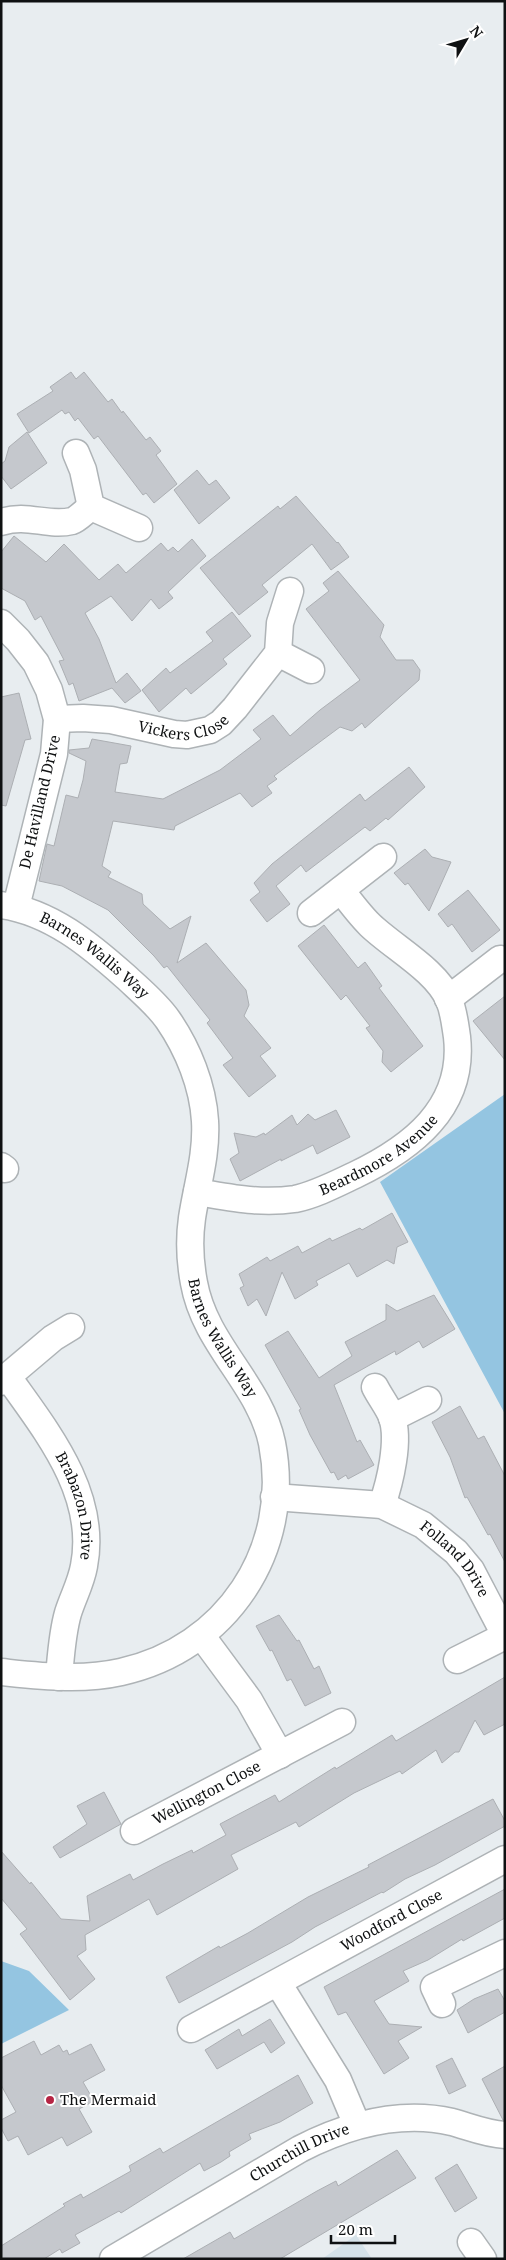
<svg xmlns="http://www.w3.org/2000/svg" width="506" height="2260" font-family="'Noto Serif',serif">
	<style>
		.built { fill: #d5e2e9 }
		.green { fill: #94c5e1 }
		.building { fill: #c5c8cd; stroke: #acafb3 }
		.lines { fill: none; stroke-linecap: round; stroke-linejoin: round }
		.street-casing { stroke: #aeb3b6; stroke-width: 29 }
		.street { stroke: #fff; stroke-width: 26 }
		.poi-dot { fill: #b62544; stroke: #fff; stroke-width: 2 }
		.labels { text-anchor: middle; stroke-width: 4; stroke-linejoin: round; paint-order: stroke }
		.street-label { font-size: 15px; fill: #0f1112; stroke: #fff }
		.poi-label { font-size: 15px; fill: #0f1112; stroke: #fff; text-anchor: start }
	</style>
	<rect width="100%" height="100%" fill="#e8edf0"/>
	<path class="built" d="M356,2235L372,2259H322Z"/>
	<path class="green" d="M505,1094V1414L380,1182Z
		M1,1961L29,1971L69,2010L1,2044Z"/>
	<path class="building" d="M71,372L76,379L84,372L108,402L112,399L122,413L123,411L146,440L150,437L161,451L156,455L177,484L154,503L146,493L143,495L98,436L94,439L78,418L75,421L69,412L65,414L62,410L29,433L17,414L53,391L50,387Z
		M27,432L47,463L11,489L1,476V464L5,461L9,447Z
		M197,470L209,485L216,480L230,498L199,524L174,490Z
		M296,496L337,543L338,542L349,557L331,570L312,544L262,585L268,592L239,615L200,568L278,506L280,509Z
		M14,536L46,562L64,544L99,580L118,564L126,573L161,543L168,551L173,547L178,552L192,539L206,556L168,592L173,598L159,609L151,599L132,621L111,596L85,613L99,639L116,683L127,673L141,691L125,703L112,688L79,701L73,683L69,685L59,661L64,660L41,616L35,620L25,601L1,588V552Z
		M338,571L384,625L380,637L396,660H413L420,670L419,680L365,728L362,723L352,731L340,727L274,776L277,779L267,786L272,793L252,807L240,793L175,826L174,830L113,821L102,866L111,872L108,877L142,894L143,904L170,929L191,916L177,963L206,943L246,990L249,1005L244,1016L271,1048L260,1056L276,1076L249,1097L223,1065L233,1058L207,1023L210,1020L167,966L164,968L154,956L108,910L62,886L39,881L47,844L54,846L66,795L78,798L83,780L86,761L69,753V750L89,748L92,739L131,746L127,763L120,764L115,792L163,799L220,770L261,739L253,730L273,715L290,736L320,710L360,680L306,609L329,591L323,583Z
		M232,612L251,636L223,659L227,664L191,694L186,688L159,712L142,690L166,668L170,673L213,641L206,632Z
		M19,693L31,739L25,740L6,806L1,805V697Z
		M409,767L425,787L388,820L386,818L370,831L365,827L306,872L301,865L276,886L290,904L267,922L250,900L260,892L254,883L272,864L360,794L365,801Z
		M425,849L432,857L451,862L429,911L408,883L405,885L394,873Z
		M468,890L500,930L472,952L452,924L448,927L438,914Z
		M324,925L358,968L365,962L382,986L379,988L423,1046L391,1072L382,1062L383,1051L366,1028L370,1026L346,995L341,1000L298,946Z
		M505,996V1060L473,1021Z
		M336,1110L350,1137L317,1154L313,1145L281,1161V1159L240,1181L230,1159L239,1153L234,1133L256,1137L264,1133L265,1135L292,1115L297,1125L308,1114L315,1120Z
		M392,1213L408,1242L397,1247L394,1264L387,1260L357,1277L349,1263L316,1281L318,1285L295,1299L282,1272L266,1316L257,1299L248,1306L240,1288L244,1286L239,1274L267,1257L270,1261L298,1246L302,1253L330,1238L332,1241L360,1228L362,1230Z
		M434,1295L455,1329L423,1348L419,1341L396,1355L395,1351L334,1385L357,1442L360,1440L374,1465L348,1479L346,1475L338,1480L334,1472L331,1473L310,1435L299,1410L301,1409L265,1345L288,1331L319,1378L352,1356L345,1342L386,1320V1304L397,1311Z
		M460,1406L478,1439L484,1436L505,1476V1562L490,1534L488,1535L467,1497L465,1498L450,1457L432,1422Z
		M279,1615L297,1641L299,1640L314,1669L319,1666L331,1693L305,1706L291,1679L287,1681L272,1650L270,1651L256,1626Z
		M505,1677V1724L484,1735L475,1720L459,1752H455L442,1763L436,1750L402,1774L400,1771L354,1793L299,1827L296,1822L231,1855L238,1869L157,1915L149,1899L85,1935L86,1950L77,1956L95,1979L70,2000L20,1934L27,1929L1,1898V1851L30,1884L31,1882L61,1919L90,1921L87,1896L130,1874L133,1880L163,1864L192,1850L193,1853L226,1835L220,1824L275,1795L279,1802L335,1767L336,1769L392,1735L396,1741Z
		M104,1792L121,1824L60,1858L53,1847L87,1824L77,1806Z
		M493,1799L505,1821V1826L435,1865L405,1879L383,1893L382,1892L315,1927L292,1942L179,2003L166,1977L219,1946L220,1948L248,1933L308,1897L369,1867L368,1865Z
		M505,1889V1918L463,1941L462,1939L428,1960L403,1971L409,1981L374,2001L389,2024L422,2027L398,2041L409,2058L384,2074L346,2012L338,2015L324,1987Z
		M498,1989L505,2001V2012L468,2033L457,2010L474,1999Z
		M270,2019L285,2043L271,2053L264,2042L217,2069L205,2050L239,2029L242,2036Z
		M34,2041L41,2055L59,2045L63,2052L67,2050L69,2055L91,2044L105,2070L83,2082L94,2101L79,2109L92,2132L67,2146L62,2137L28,2155L18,2136L8,2141L1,2128V2120L16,2112L1,2085V2058Z
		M452,2058L466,2086L449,2094L436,2066Z
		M505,2066V2120H503L482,2079Z
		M298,2075L313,2103L280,2122L249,2134L251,2139L229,2152L230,2156L221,2162L204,2171L200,2163L121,2213L119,2211L75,2235L80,2243L62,2253L60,2249L44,2259H1V2246L65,2206L63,2204L81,2194L83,2198L131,2171L129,2166L160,2148L163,2153Z
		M397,2150L416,2178L280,2259H183L230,2232L234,2239L317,2191L336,2181L338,2186Z
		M457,2164L477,2198L455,2212L435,2178Z"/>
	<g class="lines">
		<defs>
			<g id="street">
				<path d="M76,453L83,470L91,507L139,528"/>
				<path d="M1,522C28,513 47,527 72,521C78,519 85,511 91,507"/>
				<path d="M1,623L18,640L36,663L49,690L57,719L54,754L16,907"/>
				<path d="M278,653L311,670"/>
				<path id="s1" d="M57,719L83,718L111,720L174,734L187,735L210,730L221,723L235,708L278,653L280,623L290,591"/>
				<path id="s2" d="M1,905C51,912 90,945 126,977C141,991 157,1004 168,1020C188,1049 203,1086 205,1121C207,1155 197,1185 192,1218C189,1239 190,1262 194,1283C205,1345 260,1384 272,1443C293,1550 226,1649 121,1672C81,1681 41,1676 1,1672"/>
				<path d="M311,913L383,857"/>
				<path d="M448,999L500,959"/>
				<path d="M1,1166L5,1169"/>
				<path id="s3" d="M197,1192C231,1198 261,1204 295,1199C315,1195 336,1184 355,1175C411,1148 465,1108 457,1037C455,1024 454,1012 449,1000C436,970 394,948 370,925C359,914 350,902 341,890"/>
				<path id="s4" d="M8,1377C47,1432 98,1494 84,1566C81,1583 73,1597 68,1613C62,1634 61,1655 59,1677"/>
				<path d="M1,1382L53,1338L71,1327"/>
				<path d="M375,1387C380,1397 388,1407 392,1417C400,1441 390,1482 382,1505"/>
				<path d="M392,1418L428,1400"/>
				<path id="s5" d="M274,1497L382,1505L423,1525L456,1552L471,1570L505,1635"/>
				<path d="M201,1635L249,1700L280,1755"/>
				<path d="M457,1660L505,1636"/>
				<path id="s6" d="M134,1831L342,1722"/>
				<path d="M278,1983L338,2080L357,2125"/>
				<path d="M442,2004L434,1987L505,1953"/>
				<path id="s7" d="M191,2029L505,1859"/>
				<path d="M471,2242L483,2259"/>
				<path id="s8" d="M113,2259L300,2149C347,2125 399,2110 452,2122C470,2127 486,2134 505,2135"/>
			</g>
		</defs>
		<use href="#street" class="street-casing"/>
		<use href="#street" class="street"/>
	</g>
	<circle class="poi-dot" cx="50" cy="2100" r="5"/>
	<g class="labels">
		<g class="street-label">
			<text dy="5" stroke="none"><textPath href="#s1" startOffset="129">Vickers Close</textPath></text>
			<text transform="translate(40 802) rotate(-77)" y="5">De Havilland Drive</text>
			<text dy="5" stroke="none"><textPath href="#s2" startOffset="108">Barnes Wallis Way</textPath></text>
			<text dy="5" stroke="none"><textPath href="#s3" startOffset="194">Beardmore Avenue</textPath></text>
			<text dy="5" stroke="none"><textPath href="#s2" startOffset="541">Barnes Wallis Way</textPath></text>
			<text dy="5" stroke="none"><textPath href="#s4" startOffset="148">Brabazon Drive</textPath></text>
			<text dy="5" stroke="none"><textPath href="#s5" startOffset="201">Folland Drive</textPath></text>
			<text dy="5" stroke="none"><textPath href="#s6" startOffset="82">Wellington Close</textPath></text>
			<text dy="5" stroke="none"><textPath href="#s7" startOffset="228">Woodford Close</textPath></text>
			<text dy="5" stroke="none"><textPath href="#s8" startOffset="215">Churchill Drive</textPath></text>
		</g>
		<g class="poi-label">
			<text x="60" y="2105">The Mermaid</text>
		</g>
	</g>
	<rect width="506" height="2260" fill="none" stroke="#0f1112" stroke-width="5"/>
	<g transform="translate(466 40) rotate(52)" stroke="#ffffff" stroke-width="4" paint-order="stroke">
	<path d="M0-4L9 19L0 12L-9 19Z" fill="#0f1112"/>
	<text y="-8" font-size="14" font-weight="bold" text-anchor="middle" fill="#0f1112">N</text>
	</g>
	<path d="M331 2235v8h64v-8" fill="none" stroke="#0f1112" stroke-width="2.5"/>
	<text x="338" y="2235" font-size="15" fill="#0f1112" stroke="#ffffff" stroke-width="4" paint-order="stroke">20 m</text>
</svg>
